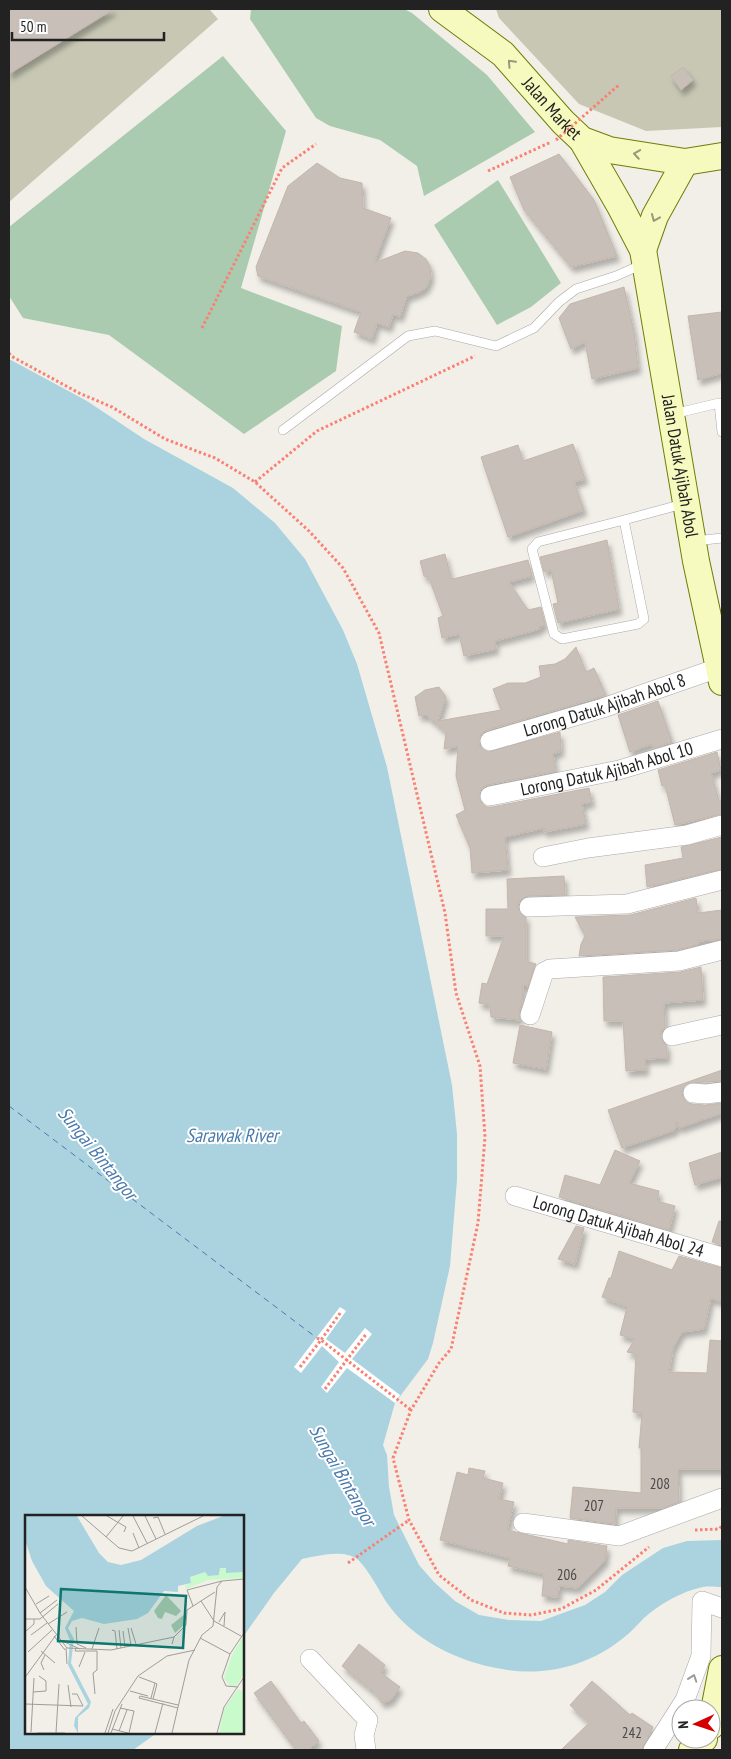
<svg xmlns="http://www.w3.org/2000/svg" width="731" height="1759" font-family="'PT Sans Narrow',sans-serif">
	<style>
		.construction { fill: #c7c7b4 }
		.cemetery { fill: #aacbaf }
		.water { fill: #aad3df }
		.pier { fill: #fff }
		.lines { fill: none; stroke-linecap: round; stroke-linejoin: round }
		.ferry { stroke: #4a7aab; stroke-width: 1; stroke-dasharray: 6 5; stroke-linecap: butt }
		.building { fill: #c7bfb8; stroke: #c4b6ab; filter: url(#shadow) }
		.service-casing { stroke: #a9a9a9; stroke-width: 10 }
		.minor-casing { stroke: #a9a9a9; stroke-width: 20 }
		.secondary-casing { stroke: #707d05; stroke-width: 28 }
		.path { stroke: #fa8072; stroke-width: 3; stroke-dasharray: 2.5 2.5; stroke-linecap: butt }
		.service { stroke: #fff; stroke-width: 9 }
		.minor { stroke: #fff; stroke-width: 19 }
		.secondary { stroke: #f7fabf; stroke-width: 26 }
		.path-bridge { stroke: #fa8072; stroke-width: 3; stroke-dasharray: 2.5 2.5; stroke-linecap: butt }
		.oneway { stroke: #979978 }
		.oneway2 { stroke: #9c9c9c }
		.labels { text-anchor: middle; stroke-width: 4; stroke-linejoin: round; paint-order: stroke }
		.number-label { font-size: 15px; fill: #4b4948 }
		.street-label { font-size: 18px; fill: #222; stroke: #fff }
		.water-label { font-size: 19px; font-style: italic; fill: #4a7aab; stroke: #fff }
		.inset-river { fill: none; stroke: #aad3df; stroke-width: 2.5 }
		.inset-road { fill: none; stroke: #9f9d99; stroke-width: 1 }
		.view { fill: #0f766e; fill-opacity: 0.15; stroke: #0f766e; stroke-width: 2.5 }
		.inset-edge { fill: none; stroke: #222; stroke-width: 2.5 }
	</style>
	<defs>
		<filter id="shadow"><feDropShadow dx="3" dy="5.5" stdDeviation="2.5" flood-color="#0004"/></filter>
	</defs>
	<rect width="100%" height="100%" fill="#f2efe9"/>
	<path class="construction" d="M9,9H209L218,19L9,202Z
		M496,9H722V127L646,131L579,104L499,18Z"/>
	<path class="cemetery" d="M251,9H404L412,13L487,75L535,132L424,196L417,166L380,140L330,126L316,118L250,19Z
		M223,56L286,131L241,288L342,326L336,371L244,434L109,335L23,318L9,296V227Z
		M498,180L561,283L531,307L497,325L434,225Z"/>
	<path class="water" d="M9,359L87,401L144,439L233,488L275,523L305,559L343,630L357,664L387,767L452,1085L457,1134V1180L450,1266L433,1343L428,1359L395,1403L383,1445L387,1455L389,1487L394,1515L419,1565L434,1582L455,1601L479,1615L509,1620L541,1621L585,1605L605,1592L622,1575L663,1548L687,1541L722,1540V1587C716,1587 709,1586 703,1587C682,1591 660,1604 644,1618C637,1625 630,1633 622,1639C588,1666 545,1677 502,1669C458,1662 413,1640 387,1603C380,1592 366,1566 357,1559C342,1549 318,1556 302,1559L274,1593L243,1637L242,1516H26V1733H157L133,1750H9Z"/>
	<path class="pier" d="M340,1307L346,1311L326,1339L345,1353L365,1328L372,1334L352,1359L400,1395L395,1403L347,1368L327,1393L321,1387L339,1362L322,1346L301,1373L294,1367Z"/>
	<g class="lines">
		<path class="ferry" d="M9,1106L317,1338"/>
	</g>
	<path class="building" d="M9,9H114L9,74Z
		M683,67L693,80L681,90L671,76Z
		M559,154L594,200L617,256L571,267L524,210L510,177Z
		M317,163L340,178L362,183L363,208L391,218L374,263L405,251L418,253L426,259L430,266L431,277L426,288L417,293L407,296L400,317L393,314L389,327L377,323L372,339L354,332L361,312L258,276L256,267L288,186Z
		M624,287L634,332L638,368L592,379L585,342L571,349L559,318L570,304Z
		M722,312V373L698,380L688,316Z
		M573,444L585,479L574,482L584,510L508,537L481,457L518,445L523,461Z
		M607,540L619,609L558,623L553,604L558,603L551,570L544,572L540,557Z
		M445,554L451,578L453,579L528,560L532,576L509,582L528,610L541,607L545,625L539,627L540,629L495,641L496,649L464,656L459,634L442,638L438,618L443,616L429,578L424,576L420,561Z
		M576,647L586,672L594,668L606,695L487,730L482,733L479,738V744L482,749L488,752L560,732L561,751L553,754L556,771L487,785L482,788L479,793V798L482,804L487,807H492L589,788L592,802L582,804L586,824L544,832V828L505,837L508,870L472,873L470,848L456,815L465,810L456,776L458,746L444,749L446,732L426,715L419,716L415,697L425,690L439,687L446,697L438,721L501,710L493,689L508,683H525L541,677L539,666L555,664L565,659Z
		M658,701L672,742L653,748L652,744L630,752L618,715Z
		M717,752L721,770L711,773L719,801L722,802V814L675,825L665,785L662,786L658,770Z
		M722,837V869L647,887L645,865L683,858L681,847Z
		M564,876L565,895L529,896L523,898L519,902L518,907L519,912L526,917V961L536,964L528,986L523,985L522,1003L519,1012L520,1020L491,1017L490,1005L479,1003L482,983L487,984L504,936H486V909H508L507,879Z
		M696,898L698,913L722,910V939L699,941V944L677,950L579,956L581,944L585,936L575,917L630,915Z
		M701,967L703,1000L664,1003L665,1027L661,1032V1038L667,1046V1058L645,1059L646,1070L626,1071L623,1021H604L603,977L680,972Z
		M520,1025L552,1032L546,1069L513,1063Z
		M722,1070V1081L689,1083L684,1087L682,1093L683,1097L686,1102L692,1104L705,1105L722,1103V1113L679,1128L677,1122L675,1130L622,1148L608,1110Z
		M615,1150L640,1161L629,1183L659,1191L657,1201L675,1206L669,1230L559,1197L565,1175L600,1185Z
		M722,1152V1177L695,1185L689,1163Z
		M719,1221H722V1245L712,1242Z
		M576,1226L584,1228L575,1264L558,1259Z
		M619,1251L672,1270L679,1256L722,1268V1302L711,1298L704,1329L682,1332L673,1348L669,1372L707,1373L710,1340L722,1341V1469H678L679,1502L663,1508H616L615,1524L570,1518L573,1487L641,1493V1448H639L642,1413L633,1412L636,1354L627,1352L635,1339L620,1335L627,1307L602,1297L609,1278H611Z
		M469,1468L485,1471L483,1478L503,1483L499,1499L514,1502L507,1530L568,1544V1540L607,1546L605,1561L577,1588L559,1586L558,1597L542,1596L544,1574L508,1566L510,1558L440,1540L457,1472L468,1475Z
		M359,1644L385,1665L381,1673L400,1687L391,1700L382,1703L376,1694L342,1666Z
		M271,1681L301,1723L304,1721L319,1741L308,1750H296L254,1693Z
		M592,1681L630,1715L632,1713L653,1727L642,1750H561L589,1723L570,1705Z"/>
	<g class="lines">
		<defs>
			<path id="service" d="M722,403H719L722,432
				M673,414L719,403
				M283,430L408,336L435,331L496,346L534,328L559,302L576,289L616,276L643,264
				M624,520L644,619L638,624L562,639L554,634L532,549L538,542Z
				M624,520L683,504
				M695,541L722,538"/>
			<g id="minor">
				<path id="s1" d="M490,741L603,708L718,668"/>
				<path id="s2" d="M490,796L619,770L722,739"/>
				<path d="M543,857L588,848L687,835L722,825"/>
				<path d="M529,907L627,904L722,880"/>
				<path d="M530,1015L544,972L550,969L679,961L722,950"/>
				<path d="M672,1036L722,1025"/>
				<path d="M693,1093L706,1094L722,1092"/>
				<path id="s3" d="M515,1196L722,1257"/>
				<path d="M523,1523L619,1536L722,1498"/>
				<path d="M310,1659L368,1720L364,1735L366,1750"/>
				<path d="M653,1750L685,1700L701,1656L702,1601L722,1608"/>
			</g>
			<g id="secondary">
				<path id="s4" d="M442,9L503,54L563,122L582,140L609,150L685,162"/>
				<path id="s5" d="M582,140L620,206L643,250L696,561L722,682"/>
				<path d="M643,250L655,216L685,162L722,156"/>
				<path d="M711,1726L722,1669"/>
				<path d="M692,1750L704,1739"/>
			</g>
		</defs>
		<use href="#service" class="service-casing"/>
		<use href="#minor" class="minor-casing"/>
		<use href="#secondary" class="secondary-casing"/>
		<path class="path" d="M488,171L551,142
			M202,328L282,168L316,144
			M9,353L11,356L79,393L112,407L165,439L215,458L255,482L309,531L343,568L379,633L445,913L456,993L480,1066L485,1137L478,1223L451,1349L439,1363L411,1410L393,1458L409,1520L439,1575L471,1600L504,1613L531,1615L561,1609L596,1590L649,1547
			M255,482L317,431L475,356
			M317,1338L321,1340L341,1312
			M300,1367L321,1340L411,1410
			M325,1389L367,1333
			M695,1530L719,1529L722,1526
			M348,1563L409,1520"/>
		<use href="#service" class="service"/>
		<use href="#minor" class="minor"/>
		<use href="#secondary" class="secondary"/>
		<path class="path-bridge" d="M556,140L620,84"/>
	</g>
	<defs><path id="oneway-chevron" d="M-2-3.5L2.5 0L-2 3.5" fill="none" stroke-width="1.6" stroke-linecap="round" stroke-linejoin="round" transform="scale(1.25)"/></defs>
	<g class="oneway">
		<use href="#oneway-chevron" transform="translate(511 63) rotate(-133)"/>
		<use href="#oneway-chevron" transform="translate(637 154) rotate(-171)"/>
		<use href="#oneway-chevron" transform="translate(655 218) rotate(113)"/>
	</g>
	<use class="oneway2" href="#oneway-chevron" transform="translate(693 1678) rotate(-71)"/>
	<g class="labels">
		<g class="number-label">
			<text x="660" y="1489">208</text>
			<text x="594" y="1511">207</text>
			<text x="567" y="1580">206</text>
			<text x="632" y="1738">242</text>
		</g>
		<g class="street-label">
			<text dy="6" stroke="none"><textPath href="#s4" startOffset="149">Jalan Market</textPath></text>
			<text dy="6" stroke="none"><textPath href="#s5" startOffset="345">Jalan Datuk Ajibah Abol</textPath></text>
			<text dy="6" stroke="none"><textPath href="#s1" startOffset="120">Lorong Datuk Ajibah Abol 8</textPath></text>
			<text dy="6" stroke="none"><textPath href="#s2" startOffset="120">Lorong Datuk Ajibah Abol 10</textPath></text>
			<text dy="6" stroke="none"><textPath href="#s3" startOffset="108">Lorong Datuk Ajibah Abol 24</textPath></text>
		</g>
		<g class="water-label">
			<text x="232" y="1142">Sarawak River</text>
			<text transform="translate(98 1153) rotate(51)" y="7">Sungai Bintangor</text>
			<text transform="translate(343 1475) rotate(60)" y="7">Sungai Bintangor</text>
		</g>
	</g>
	<g transform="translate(25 1515)">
		<rect width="219" height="219" fill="#f2efe9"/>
		<path d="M141,80L156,96L151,101L140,97L137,104L133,103L129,96ZM160,99V109L150,118L146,110Z" fill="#aacbaf"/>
		<path d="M195,53H201V58L219,57V63L183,65L161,74L160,71L166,68L165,62L180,57L182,60L195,59ZM219,120V159L211,171H205L199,163L207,140ZM213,174L219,177V218H194L199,194Z" fill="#c8facc"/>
		<path d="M0,1H52L74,38L83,47L96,50L116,45L172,11L198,1H219V57L201,58V53H195L194,60L183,61L180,57L165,62L166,68L153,71V77L139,76L123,98L112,104L79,109L57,103L47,106L43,113L49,124L46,148L66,187L64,193L53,202V218L49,211L50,203L63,189L43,150L45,125L40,113L49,96L21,71L7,46L0,25Z" fill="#aad3df"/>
		<path class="inset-river" d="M187,53L219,20M64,98L100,56"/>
		<path class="inset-road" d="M57,1L94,33L107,36L178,1M82,1L101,12L99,17M108,1L122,28M120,1L131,24M128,3L133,2L140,19M108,18L114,33M81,22L98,1M0,72L15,98L42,133L86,135L149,122M176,86L189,106L216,121M11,89L24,81M168,91L162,75L197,66M15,98L32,85M0,104H15L33,89M194,107L200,97L199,111M23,109L42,97M51,112L52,129L61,133M103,113L106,130M106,113L111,129M87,115L90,116L92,134M94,115L96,133M1,116L9,109V104M98,116L100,132M6,120L22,108M29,121L40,135M175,123L205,139M35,125L55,134M147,129L149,122L161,110L162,95L190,77M41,133L42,149M51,133L50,136H72M67,134L74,113M16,136L30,148M3,137L27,115M54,152L60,137M19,155L16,148L20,140M1,161L31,120M114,162L130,168M43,170L46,192M213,172L201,171L197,162L205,139L219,118M105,176L123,181M8,177L21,176V166L14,161M70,179L68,158L72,155V136M126,183L130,168M128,184L132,169L130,168M0,189L58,191L52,179H47M95,193L109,196L104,218M153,193L114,183L115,181L153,190M87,214L103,218M94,216L102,195M6,217L9,163M12,218H40M31,218L34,169M80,218L88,194M83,218L90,196L113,161L142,141L170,135M86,218L97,189M130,218L138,188M147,218L164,145L177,120L188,111L192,72L197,66L219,64M192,218L199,192L219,162"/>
		<path class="view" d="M36,74L161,81L158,133L33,126Z"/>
		<rect width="219" height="219" class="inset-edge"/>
	</g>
	<rect width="731" height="1759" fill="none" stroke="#222222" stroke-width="20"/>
	<g transform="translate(696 1724) rotate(267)"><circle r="24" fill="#ffffff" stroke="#a7a7a7"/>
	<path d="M0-4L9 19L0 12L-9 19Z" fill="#d40000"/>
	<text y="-8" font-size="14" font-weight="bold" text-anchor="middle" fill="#222222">N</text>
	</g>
	<path d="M12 32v8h152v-8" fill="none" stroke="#222222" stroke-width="2.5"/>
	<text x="20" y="32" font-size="15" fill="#222222" stroke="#ffffff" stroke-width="4" paint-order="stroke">50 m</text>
</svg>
